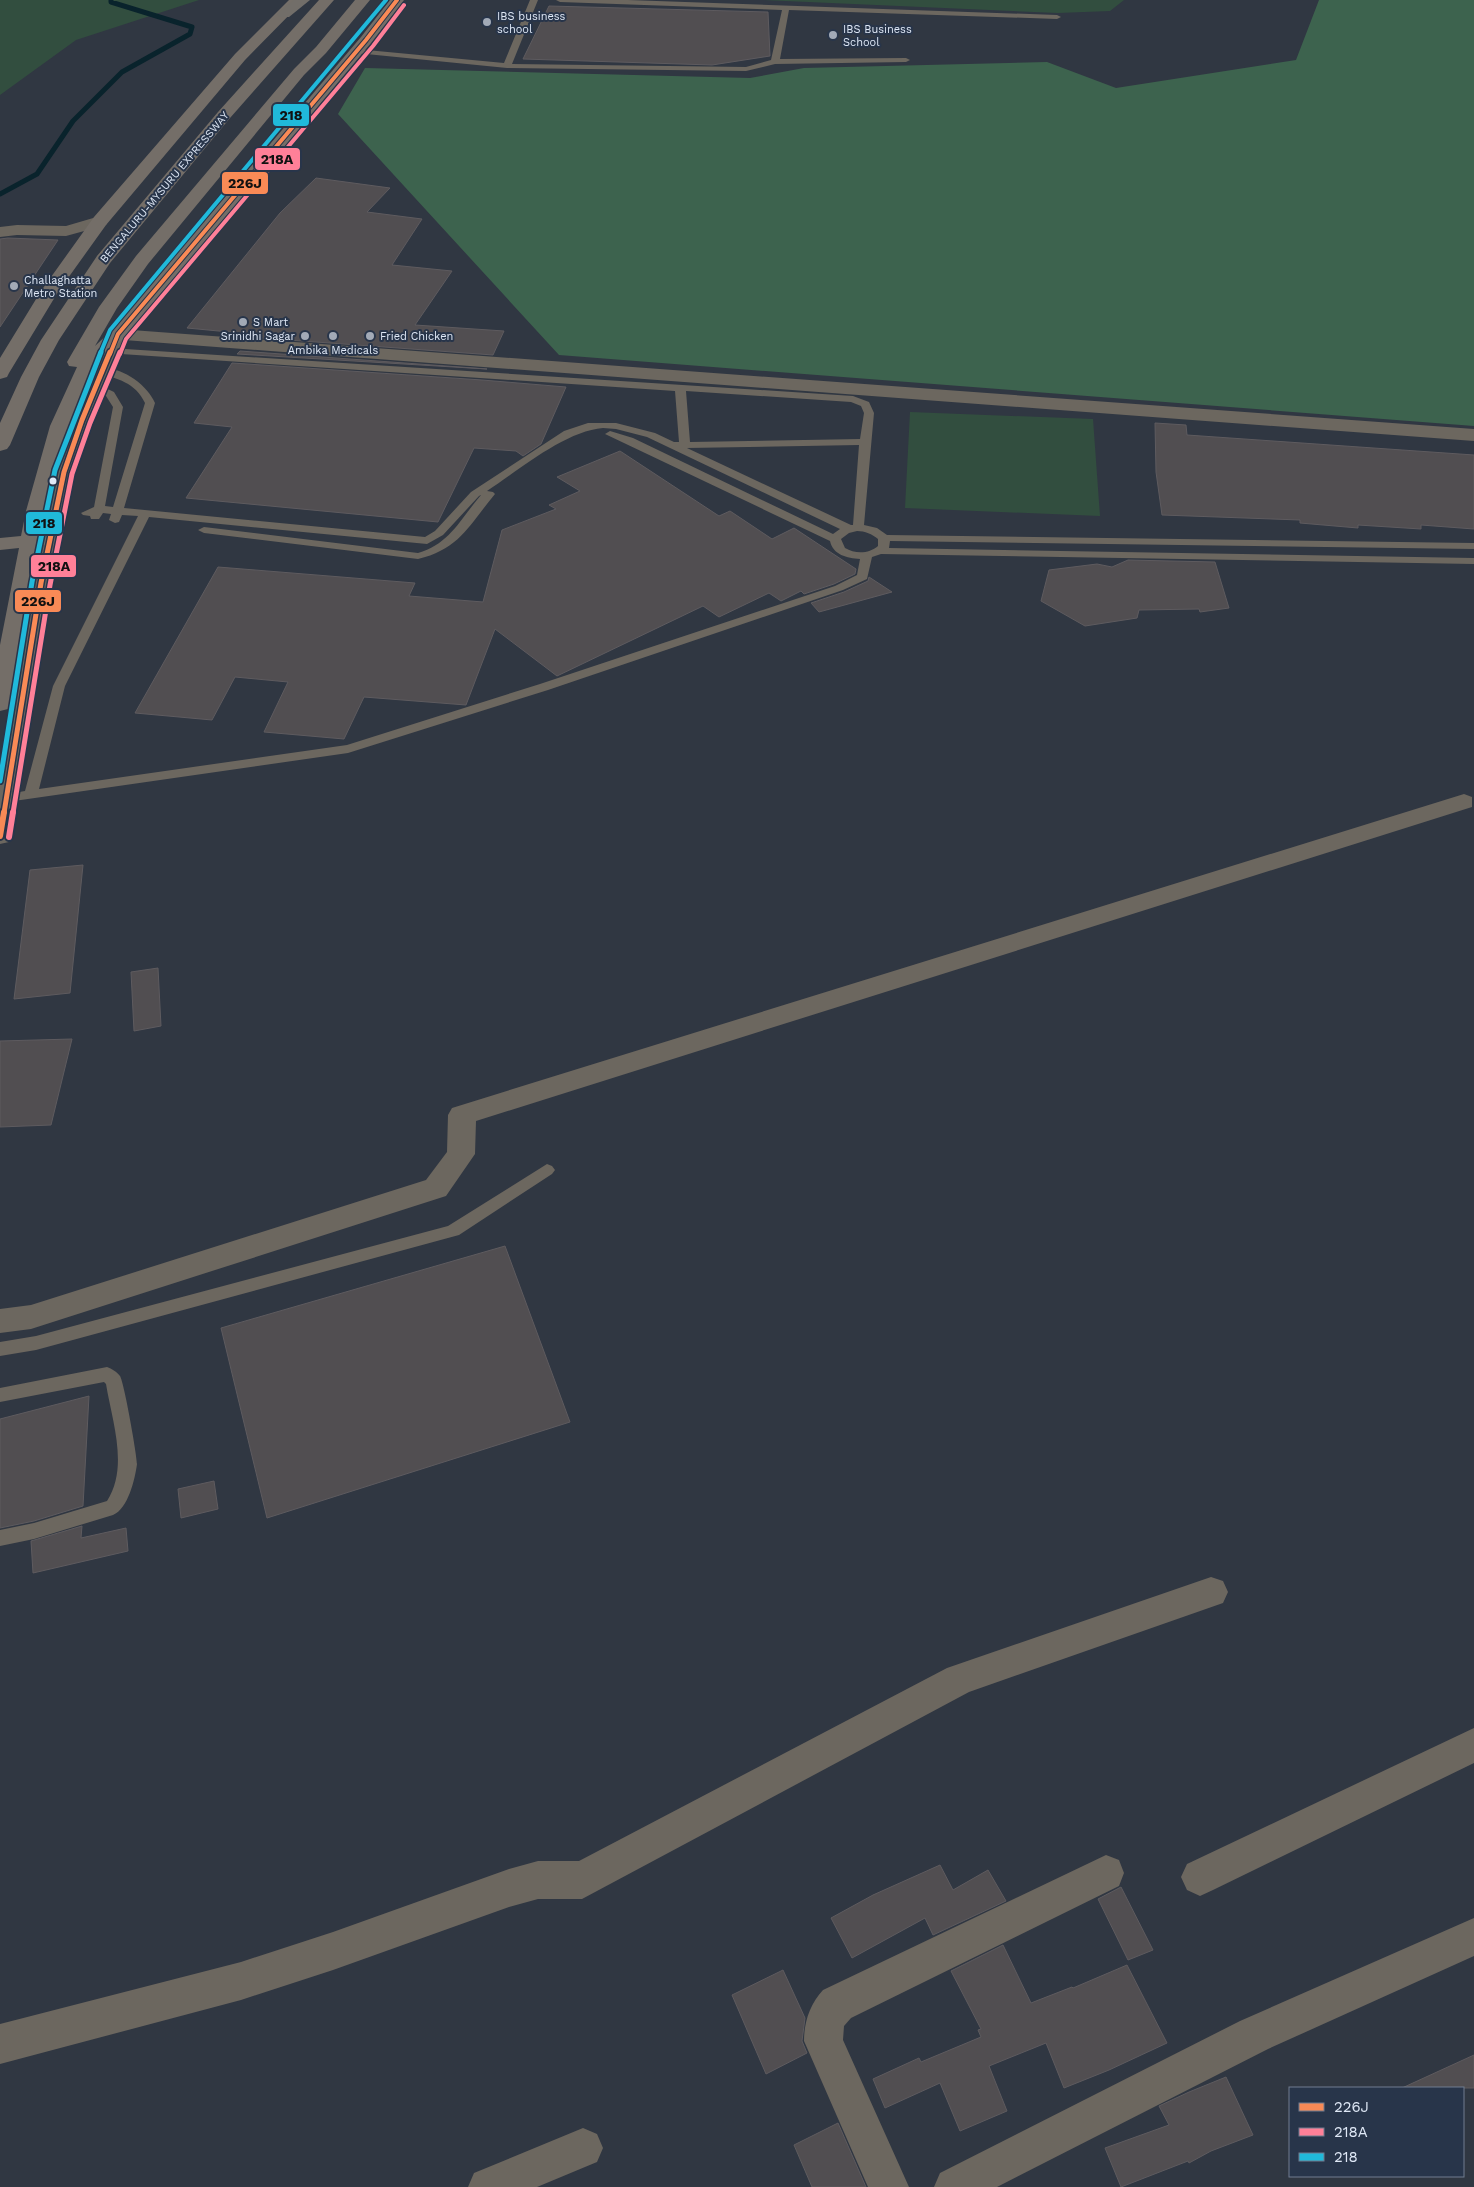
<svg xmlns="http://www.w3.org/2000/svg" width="1474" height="2187" font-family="'Work Sans',sans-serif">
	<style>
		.green { fill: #324e3f }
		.forest { fill: #3d634e }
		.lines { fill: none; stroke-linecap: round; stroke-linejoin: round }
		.stream { stroke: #09232c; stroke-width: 5 }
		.building { fill: #514e51; stroke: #5e5b5f }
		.service { fill: #6c675f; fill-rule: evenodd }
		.minor { fill: #6c675f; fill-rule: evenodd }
		.tertiary { fill: #6c675f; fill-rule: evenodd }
		.trunk { fill: #746e68; fill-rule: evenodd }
		.motorway { fill: #726e69; fill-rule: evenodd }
		.bus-1-far2-casing { stroke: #28354a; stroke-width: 6 }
		.bus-1-far1-casing { stroke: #28354a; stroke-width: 8 }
		.bus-1-casing { stroke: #28354a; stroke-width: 10 }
		.bus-2-far2-casing { stroke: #28354a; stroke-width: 6 }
		.bus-2-far1-casing { stroke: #28354a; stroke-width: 8 }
		.bus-2-casing { stroke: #28354a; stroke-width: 10 }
		.bus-3-far1-casing { stroke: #28354a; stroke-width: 6 }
		.bus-3-casing { stroke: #28354a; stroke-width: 8 }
		.bus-1-far2 { stroke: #f98a56; stroke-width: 4 }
		.bus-1-far1 { stroke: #f98a56; stroke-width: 5 }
		.bus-1 { stroke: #f98a56; stroke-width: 6 }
		.bus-2-far2 { stroke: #ff8098; stroke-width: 4 }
		.bus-2-far1 { stroke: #ff8098; stroke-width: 5 }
		.bus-2 { stroke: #ff8098; stroke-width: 6 }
		.bus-3-far1 { stroke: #20b9da; stroke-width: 4 }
		.bus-3 { stroke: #20b9da; stroke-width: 5 }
		.poi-dot { fill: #a2aab7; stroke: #28354a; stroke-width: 2 }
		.bus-dot { fill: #dfe8f6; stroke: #28354a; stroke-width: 2 }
		.labels { text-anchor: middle; stroke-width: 4; stroke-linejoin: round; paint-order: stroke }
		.far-poi-label { font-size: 11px; fill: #dfe8f6; stroke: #28354a; text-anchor: start }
		.far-street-label { font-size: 11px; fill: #dfe8f6; stroke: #28354a }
		.line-badge { stroke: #28354a; stroke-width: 2 }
		.pale-badge-label { font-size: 14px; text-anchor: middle; font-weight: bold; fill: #111 }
	</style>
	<rect width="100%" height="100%" fill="#303742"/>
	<path class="green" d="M0,0H199L76,40L0,95Z
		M763,0H1124L1110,11L1058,13Z
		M910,412L1093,419L1100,516L905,508Z"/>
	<path class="forest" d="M1319,0H1474V426L559,355L338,114L365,68L750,78L804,68L1047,62L1116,88L1296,60Z"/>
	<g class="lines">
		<path class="stream" d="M0,194L37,174L73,121L122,72L190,34L192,27L111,2V0"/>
	</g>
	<path class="building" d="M549,6L768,12L770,56L712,65L523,59Z
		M316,178L390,188L367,212L422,219L392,265L452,271L415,325L504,331L493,355L248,337L250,334L187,328L280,213Z
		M8,238L58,240L0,327V239Z
		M240,351L487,369L237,354Z
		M232,363L482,380L566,387L541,444L523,456L516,451L474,448L438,522L186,498L232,427L194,423Z
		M1155,423L1186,425L1187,435L1474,455V529L1421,525V529L1358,525V528L1300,523V520L1162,515L1156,472Z
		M620,451L719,516L730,511L772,539L794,528L856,569L855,574L834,584L804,594L801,591L781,601L769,593L719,617L703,606L557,676L495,629L466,705L364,697L344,739L264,732L288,682L235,677L212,720L135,713L218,567L415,583L409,596L483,602L502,530L556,509L549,505L580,491L557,477Z
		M1128,560L1215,562L1229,608L1200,612L1199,609L1139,610L1137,618L1085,626L1041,601L1049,570L1097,564L1112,567Z
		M869,577L892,592L819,612L811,603L844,592L868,581Z
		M83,865L70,993L14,999L30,870Z
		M158,968L161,1026L134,1031L131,972Z
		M72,1039L51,1125L0,1127V1041Z
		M505,1246L570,1422L267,1518L221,1328Z
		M89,1396L83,1506L34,1521L0,1528V1419Z
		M214,1481L218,1509L181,1518L178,1489Z
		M82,1526L81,1538L126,1528L128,1551L33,1573L31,1541Z
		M940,1865L953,1890L988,1870L1006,1901L933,1935L925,1918L852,1958L831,1918L873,1895Z
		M1121,1887L1153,1950L1128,1960L1098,1899Z
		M1003,1945L1031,2003L1072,1987L1073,1988L1127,1965L1167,2043L1109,2070L1064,2088L1046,2043L989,2066L1007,2111L960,2131L940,2083L885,2108L873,2079L919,2058L921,2062L981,2037L978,2030L981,2029L951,1971Z
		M783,1970L805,2018L802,2041L807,2053L766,2074L732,1995Z
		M1474,2055V2088H1402Z
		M1226,2077L1253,2135L1211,2151L1189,2163L1188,2161L1121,2187L1105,2148L1169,2125L1159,2106L1189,2092Z
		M838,2123L866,2187H812L794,2145Z"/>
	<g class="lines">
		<path class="service" d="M530,0H538L512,64L746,67L771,60L782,10L560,2L556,0H628L1057,15L1061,17L1057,19L789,10L780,59L906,58L910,60L906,62L775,64L746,71L507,68L356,53L352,51L356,49L504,63Z
			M110,348L853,396L869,402L874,413L864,525L877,528L887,535L1474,543V549L890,541L889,548L1474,558V564L881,554L872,557L867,579L843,590L548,690L348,753L7,802L0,798L2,795L25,791L53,686L138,516L122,515L119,522L115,523L109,520L111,514L103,513L99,519H91L90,516L83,515L81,513L94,507L113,407L106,396L90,386L95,383L114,392L123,407L105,506L113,507L145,403C136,383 117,378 97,373V369C119,364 147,384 155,403L124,508L425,537L435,531L471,492L564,431L588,423H616L655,433L674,442H679L675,391L106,353L105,351ZM686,391L851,402L861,406L864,413L860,439L690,442ZM603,428L616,429L647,437L840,529L833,534L633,438L610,431L605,434L830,541C833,555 847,558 860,559L857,575L835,586L540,684L347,745L39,789L65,686L149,517L427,544L443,535L479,496L481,495C461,518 450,544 418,553L204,527L198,530L204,533L418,559C460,549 469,525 495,494L493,492L487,491C519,470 565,431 603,428ZM859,445L853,525H851L687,448ZM857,531C865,531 872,534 878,539V546C869,554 855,554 845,548L841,539L849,533Z
			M547,1164L552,1166L555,1170L552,1174L459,1235L36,1350L0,1356V1342L36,1336L448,1226Z
			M107,1367C112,1369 116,1371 120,1376C124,1382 137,1455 137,1464C135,1479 128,1509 113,1515L34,1539L0,1546V1530L34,1523L107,1501C129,1467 112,1421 106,1384L104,1382L0,1402V1388Z"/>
		<path class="minor" d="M100,216L106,217L108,221L106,225L66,236L17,235L0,237V227L17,225L66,226Z
			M1464,794L1472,797V807L476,1121L475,1154L446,1196L31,1329L0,1333V1309L31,1305L426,1180L447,1152L448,1115L452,1108Z
			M1211,1577L1223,1581L1228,1592L1223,1603L969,1692L582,1899H538L509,1907L333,1970L241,2000L0,2064V2024L241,1962L333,1932L509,1869L538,1861H579L947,1668Z
			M1474,1728V1763L1213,1890L1200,1896L1187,1890L1181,1877L1187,1864Z
			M1106,1855L1119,1860L1124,1873L1119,1886L851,2018L844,2026L843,2040L909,2187H868L804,2041C804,2022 810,2004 823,1990Z
			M1474,1918V1956L1268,2049L997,2187H934L940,2173L1240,2021Z
			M583,2128L597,2134L603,2148L597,2162L537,2187H468L474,2173Z"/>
		<path class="tertiary" d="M118,329L1474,429V441L124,340L83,439L63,519L47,609L12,836L9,842L0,844V768L25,609L42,519L64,439L85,385L109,334L112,330Z"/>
		<path class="trunk" d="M289,0H304L245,60L106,225L58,292L9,373L7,377L0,379V358L41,291L94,217L235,54Z
			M319,0H334L230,118L110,263L59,340L39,377L10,445L7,449L0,451V423L21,377L41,340L97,256L218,112Z
			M355,0H370L326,53L304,75L148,264L117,308L95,346L112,330L361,37L390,0H404L371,43L124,338L97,363L70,426L46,511L42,533L55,535L58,539L55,543L40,546L11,704L8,709L0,711V645L19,548L0,550V538L21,536L26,511L50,426L77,367L69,366L67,362L99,307L136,256L294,69L316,47Z"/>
		<path class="motorway" d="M294,0H310L289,17H279L277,14Z"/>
		<defs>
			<path id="bus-1-far2" d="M110,354L118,334L366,40L397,0"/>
			<path id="bus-1-far1" d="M4,813L41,583L64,472L82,420L110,352"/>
			<path id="bus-1" d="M0,836L4,812"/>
			<path id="bus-2-far2" d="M120,354L126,339L373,46L404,5"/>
			<path id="bus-2-far1" d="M13,813L50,585L72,474L90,423L120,352"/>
			<path id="bus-2" d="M9,837L13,812"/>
			<path id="bus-3-far1" d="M100,354L110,330L386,0"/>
			<path id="bus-3" d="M0,781L32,582L55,470L101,352"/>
		</defs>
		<use href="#bus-1-far2" class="bus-1-far2-casing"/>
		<use href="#bus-1-far1" class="bus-1-far1-casing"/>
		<use href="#bus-1" class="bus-1-casing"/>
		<use href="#bus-2-far2" class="bus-2-far2-casing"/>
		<use href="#bus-2-far1" class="bus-2-far1-casing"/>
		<use href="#bus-2" class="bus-2-casing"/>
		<use href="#bus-3-far1" class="bus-3-far1-casing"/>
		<use href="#bus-3" class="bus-3-casing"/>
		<use href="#bus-1-far2" class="bus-1-far2"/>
		<use href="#bus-1-far1" class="bus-1-far1"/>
		<use href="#bus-1" class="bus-1"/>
		<use href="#bus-2-far2" class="bus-2-far2"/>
		<use href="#bus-2-far1" class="bus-2-far1"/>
		<use href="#bus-2" class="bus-2"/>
		<use href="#bus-3-far1" class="bus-3-far1"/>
		<use href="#bus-3" class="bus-3"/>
	</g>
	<g class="poi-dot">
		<circle cx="487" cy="22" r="5"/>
		<circle cx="833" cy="35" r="5"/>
		<circle cx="14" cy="286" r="5"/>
		<circle cx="243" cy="322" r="5"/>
		<circle cx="305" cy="336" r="5"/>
		<circle cx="333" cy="336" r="5"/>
		<circle cx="370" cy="336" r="5"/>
	</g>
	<circle class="bus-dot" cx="53" cy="481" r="4.5"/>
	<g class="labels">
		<g class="far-poi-label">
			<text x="497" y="20">IBS business<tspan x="497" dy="13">school</tspan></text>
			<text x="843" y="33">IBS Business<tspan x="843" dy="13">School</tspan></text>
			<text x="24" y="284">Challaghatta<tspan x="24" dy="13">Metro Station</tspan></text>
			<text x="253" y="326">S Mart</text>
			<text x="295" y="340" text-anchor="end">Srinidhi Sagar</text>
			<text x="380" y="340">Fried Chicken</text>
			<text x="333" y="354" text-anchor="middle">Ambika Medicals</text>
		</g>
		<g class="far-street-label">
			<text transform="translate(164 187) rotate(-50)" y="4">BENGALURU-MYSURU EXPRESSWAY</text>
		</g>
	</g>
	<g class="line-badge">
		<rect x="272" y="103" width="38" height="24" rx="5" fill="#20b9da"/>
		<rect x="254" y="147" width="47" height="24" rx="5" fill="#ff8098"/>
		<rect x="221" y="171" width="48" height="24" rx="5" fill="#f98a56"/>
		<rect x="25" y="511" width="38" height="24" rx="5" fill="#20b9da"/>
		<rect x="30" y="554" width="47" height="24" rx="5" fill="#ff8098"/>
		<rect x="14" y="589" width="48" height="24" rx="5" fill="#f98a56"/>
	</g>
	<g class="pale-badge-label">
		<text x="291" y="120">218</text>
		<text x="277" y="164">218A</text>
		<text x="245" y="188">226J</text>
		<text x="44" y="528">218</text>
		<text x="54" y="571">218A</text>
		<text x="38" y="606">226J</text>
	</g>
	<rect x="1289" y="2087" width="175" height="90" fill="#28354a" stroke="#717d8f"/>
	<rect x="1299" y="2103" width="25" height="8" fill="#f98a56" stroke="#717d8f"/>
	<text x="1334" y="2112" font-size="15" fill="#dfe8f6">226J</text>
	<rect x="1299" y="2128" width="25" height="8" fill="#ff8098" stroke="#717d8f"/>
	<text x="1334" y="2137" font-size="15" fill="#dfe8f6">218A</text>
	<rect x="1299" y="2153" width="25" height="8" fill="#20b9da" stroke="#717d8f"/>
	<text x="1334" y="2162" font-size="15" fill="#dfe8f6">218</text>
</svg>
